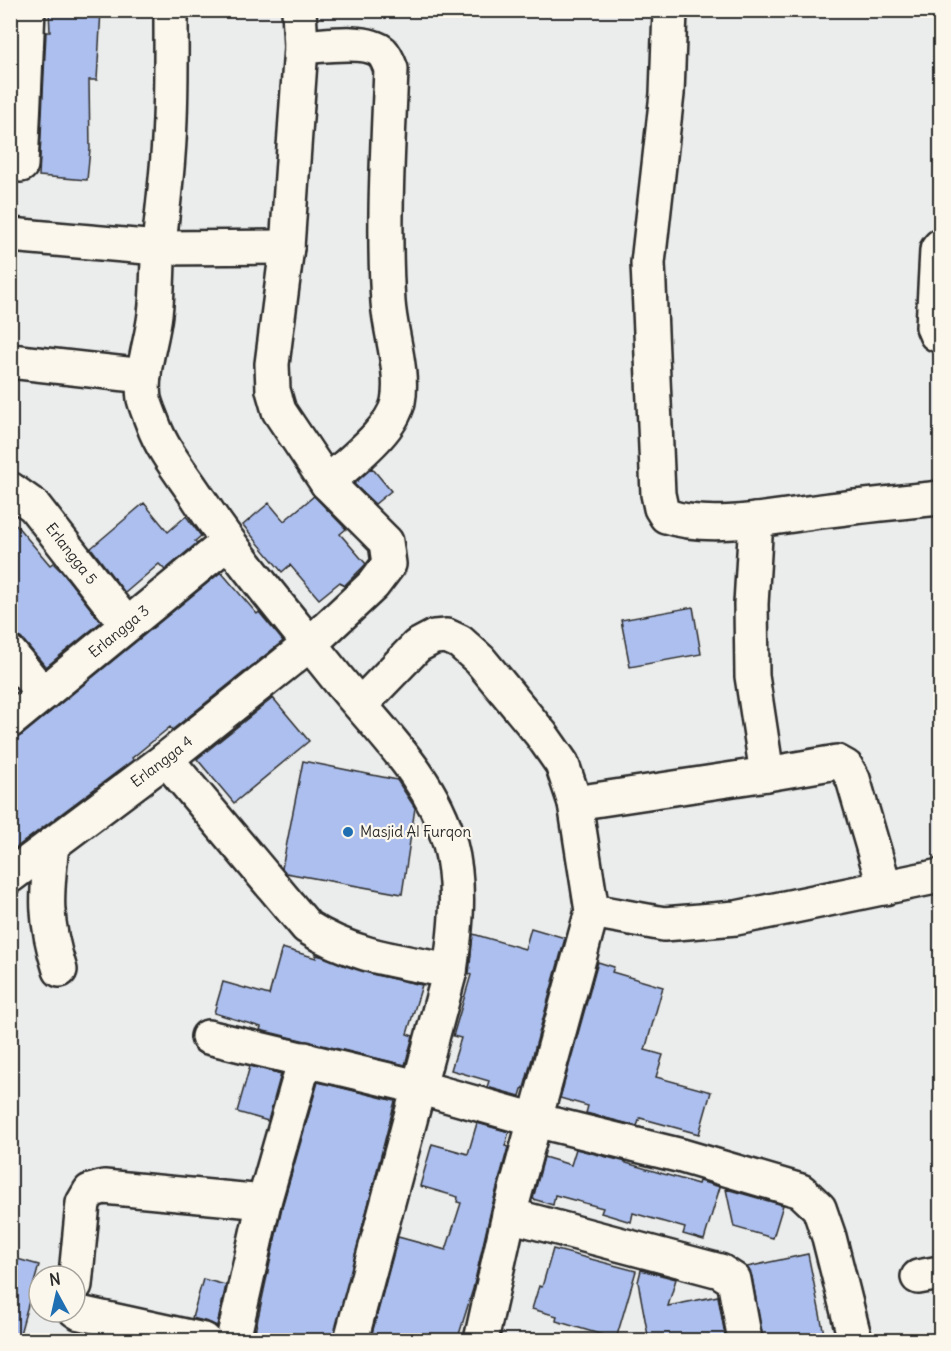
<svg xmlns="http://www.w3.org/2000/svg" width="951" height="1351" font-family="Delius,sans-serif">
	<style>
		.building { fill: #acbfee; stroke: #2b2b2b; stroke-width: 1.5 }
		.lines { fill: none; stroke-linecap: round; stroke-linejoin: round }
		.minor-casing { stroke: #2b2b2b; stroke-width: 38 }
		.minor { stroke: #fbf7ec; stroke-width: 33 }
		.poi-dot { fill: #1f6fb2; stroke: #fbf7ec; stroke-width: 2 }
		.labels { text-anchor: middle; stroke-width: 4.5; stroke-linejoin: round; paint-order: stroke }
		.street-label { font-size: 15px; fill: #2b2b2b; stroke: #fbf7ec }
		.poi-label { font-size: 15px; fill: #2b2b2b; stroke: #fbf7ec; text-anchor: start }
	</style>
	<rect width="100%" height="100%" fill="#ebecec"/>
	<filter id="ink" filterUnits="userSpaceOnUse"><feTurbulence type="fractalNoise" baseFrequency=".0167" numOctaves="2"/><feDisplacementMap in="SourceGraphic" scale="12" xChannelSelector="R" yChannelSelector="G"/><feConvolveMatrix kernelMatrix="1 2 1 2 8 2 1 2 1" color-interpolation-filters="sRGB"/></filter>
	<g filter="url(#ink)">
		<path class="building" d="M49,10H101L97,80H89L90,149L87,180L39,176L46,32H50Z
			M372,468L391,491L375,504L354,484Z
			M314,496L346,529L340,534L366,564L344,586L340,582L319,599L290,565L282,572L243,525L269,503L284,521Z
			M144,503L168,532L186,516L201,536L195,541L197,543L165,570L159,564L125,593L91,548Z
			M10,518L50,565L53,563L62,572L101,622L46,667L24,641L17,636L10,635Z
			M221,572L257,614L259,612L283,641L172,730L170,727L132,758L133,760L10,852V739L22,735Z
			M693,607L701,654L630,667L621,620Z
			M273,698L309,741L234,803L197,759Z
			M303,761L397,780L415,808L402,894L286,873L282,868Z
			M531,928L565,938L524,1088L522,1089L520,1096L487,1087L489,1081L451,1070L461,1038L453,1036L471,975L469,974L473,934L525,949Z
			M282,948L316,958V955L324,957L372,974L422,985L407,1034L413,1036L405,1065L260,1030L261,1027L214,1013L223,982L269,995Z
			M598,962L614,967L612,972L663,987L645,1050L663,1055L656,1077L711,1092L699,1134L640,1118L637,1126L586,1113L588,1106L560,1098Z
			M250,1066L281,1074L268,1121L237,1112Z
			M318,1082L395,1101L333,1341H253L282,1207Z
			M477,1123L509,1132L505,1146L508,1147L491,1210L473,1289L457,1341H370L398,1237L446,1250L461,1203L457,1202L458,1197L420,1186L432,1144L468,1154Z
			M576,1149L626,1162V1163L698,1184L699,1181L720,1187L704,1240L683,1234L685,1228L633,1213L631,1222L601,1213L603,1208L555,1195L553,1205L533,1199L544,1157L571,1165Z
			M726,1189L783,1205L773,1238L734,1227Z
			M553,1249L636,1271L616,1339L556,1321L557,1316L532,1309L539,1286L542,1287Z
			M808,1254L824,1334L790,1341H763L752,1277L747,1267Z
			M10,1257L39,1265L18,1341H10Z
			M641,1270L676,1279L668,1306L718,1296L726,1341H649L638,1282Z
			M203,1279L226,1285L217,1326L208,1322L192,1318Z"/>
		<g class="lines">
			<defs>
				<g id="minor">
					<path d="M171,10C171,59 172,107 168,155C166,185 162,215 159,245C157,268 158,291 155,314C152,342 140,370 144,399C146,407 150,416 153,424C163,452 184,476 200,501C241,563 291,620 337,678C379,730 432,777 450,844C461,886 456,929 450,971L351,1340"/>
					<path d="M670,10L667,94L648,263L658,494L661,508L666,516C711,531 774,517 821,511C861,506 901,502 940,498"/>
					<path d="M301,47C321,46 366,38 382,52C386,56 389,64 391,69C388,147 383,225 388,302C390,333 404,371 398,402C392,431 348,463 327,483"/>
					<path d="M21,165L28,10"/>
					<path d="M10,235L158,248L287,247"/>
					<path d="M940,246L937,250L933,327L936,334L940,336"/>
					<path d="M10,361L144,376"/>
					<path id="s1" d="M10,489L34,506L127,625"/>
					<path d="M756,520L751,604L752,676L767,774"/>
					<path d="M10,653L43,694"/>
					<path d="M361,704L417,646L434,637L447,636L460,642L480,660L541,734L562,764L575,803L592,911L509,1215L481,1340"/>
					<path id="s2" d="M10,721L227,543"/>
					<path d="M166,759L307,927C352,956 398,961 450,971"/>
					<path d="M575,803L767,774L837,762L846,767L853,779L885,888"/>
					<path d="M52,845C46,895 44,920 60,970"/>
					<path id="s3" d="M10,876L166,759L311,643L373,585L389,564L386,542L327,483L279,411L273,390L272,364L287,247L301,47L299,10"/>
					<path d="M592,911L664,924L736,918L940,876"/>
					<path d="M208,1037L418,1087L535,1120L682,1156L801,1191L819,1208L829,1237L855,1340"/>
					<path d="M509,1215L720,1271L734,1280L745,1340"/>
					<path d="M918,1277L940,1273"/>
					<path d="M75,1285L83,1203L90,1191L104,1187L264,1202"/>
					<path d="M75,1310L80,1313L204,1340"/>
					<path d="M233,1340L264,1202L305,1059"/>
				</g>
			</defs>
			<use href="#minor" class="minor-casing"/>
			<use href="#minor" class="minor"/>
		</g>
	</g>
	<circle class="poi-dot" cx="348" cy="832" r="6"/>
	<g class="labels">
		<g class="street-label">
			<text dy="5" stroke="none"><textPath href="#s1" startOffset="90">Erlangga 5</textPath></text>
			<text dy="5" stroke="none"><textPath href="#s2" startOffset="141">Erlangga 3</textPath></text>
			<text dy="5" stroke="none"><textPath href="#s3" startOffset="190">Erlangga 4</textPath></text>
		</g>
		<g class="poi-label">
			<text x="360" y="837">Masjid Al Furqon</text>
		</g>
	</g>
	<rect width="951" height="1351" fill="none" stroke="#fbf7ec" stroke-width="36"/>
	<rect x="18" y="18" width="915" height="1315" fill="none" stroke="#2b2b2b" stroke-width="2" filter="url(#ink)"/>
	<g transform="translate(57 1294) rotate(352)"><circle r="28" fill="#fbf7ec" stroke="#a8a59f" stroke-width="1.5"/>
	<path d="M0-4.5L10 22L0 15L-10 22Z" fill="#1f6fb2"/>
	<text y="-9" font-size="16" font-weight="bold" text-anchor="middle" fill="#2b2b2b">N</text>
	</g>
</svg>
